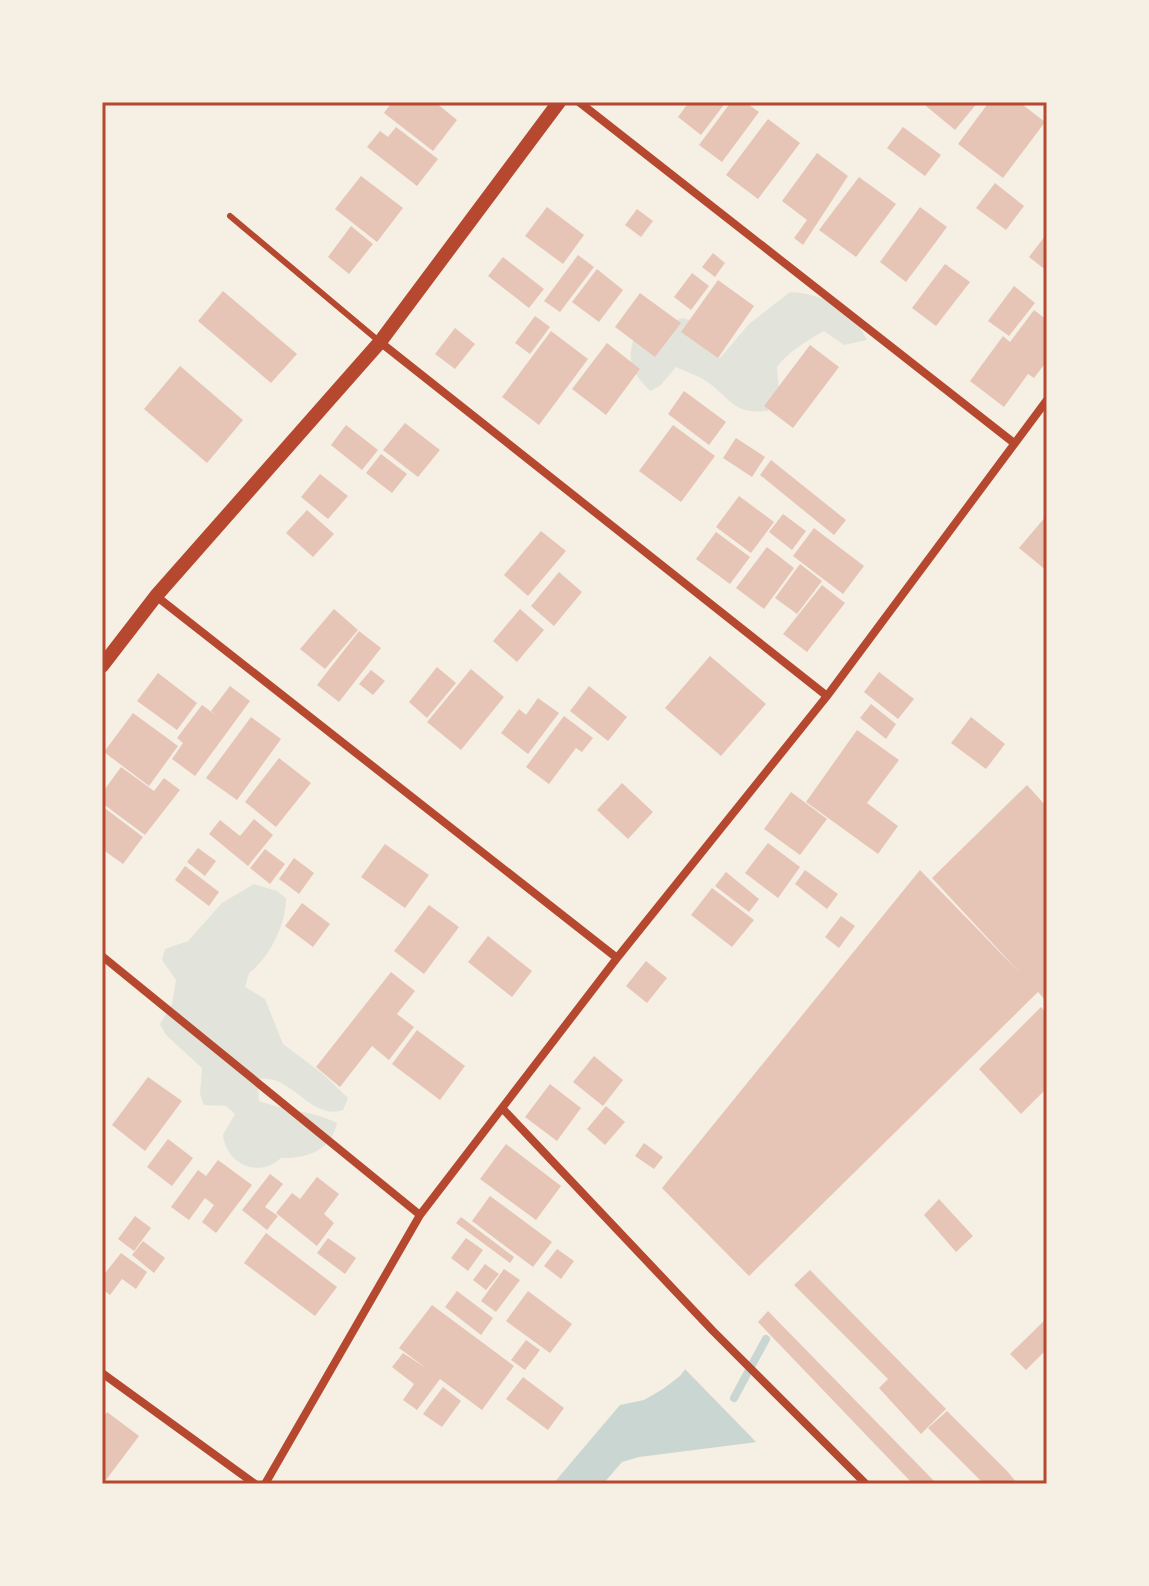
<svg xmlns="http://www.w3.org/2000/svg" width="1149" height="1586" font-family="Lora,serif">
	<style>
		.green { fill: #e2e4dc }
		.water { fill: #c9d6d2 }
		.pier { fill: #f6efe4 }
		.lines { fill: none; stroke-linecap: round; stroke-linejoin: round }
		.stream { stroke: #c9d6d2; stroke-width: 8 }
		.building { fill: #e6c5b7 }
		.service { stroke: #b5482f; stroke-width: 6 }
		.minor { stroke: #b5482f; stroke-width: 8 }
		.tertiary { stroke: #b5482f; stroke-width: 14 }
		.neatline { fill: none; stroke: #b5482f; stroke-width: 3 }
	</style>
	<rect width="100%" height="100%" fill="#f6efe4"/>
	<path class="green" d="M790,292C808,292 842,303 854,318C859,324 863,333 867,340L844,345L824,331C807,341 789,351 777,367L779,391L768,411C732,415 730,397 706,381C697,375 686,372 676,367L660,386L650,391C633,374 627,364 633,340L682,318L694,321L710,351L720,358L749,324Z
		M254,884L277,891L286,898C286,925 270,957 249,973L245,987L265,999L283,1044L323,1074L348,1098L343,1110C310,1121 292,1073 258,1079L259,1101C286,1111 311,1110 337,1123C331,1151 306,1159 281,1158C259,1179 226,1164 223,1135L235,1114L226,1106L204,1105L200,1094L202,1068L166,1035L160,1024L172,1004L176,980L162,960L165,949L188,941L222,903Z"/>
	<path class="water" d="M701,1349L757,1442L639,1457L622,1462L603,1484H553L620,1405L644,1400L663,1389L680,1376Z"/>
	<path class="pier" d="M699,1345L780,1424V1429L759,1445L682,1366Z"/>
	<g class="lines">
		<path class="stream" d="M734,1398L766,1339"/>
	</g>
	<path class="building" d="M392,102H435L457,120L433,151L384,113Z
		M689,102H726L701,135L678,117Z
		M731,102H745L759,112L722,162L699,145Z
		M929,102H978L955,130L926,106Z
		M989,102H1019L1045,122L1003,178L958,144Z
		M768,119L800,143L758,199L726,175Z
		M396,127L438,159L417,186L367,147L380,131L388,137Z
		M903,127L941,155L925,176L887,148Z
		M817,153L848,176L803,245L794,238L807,220L782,201Z
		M361,176L403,208L377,242L335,209Z
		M859,177L896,204L856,257L819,230Z
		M995,183L1024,206L1006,230L976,208Z
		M547,207L584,235L563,264L525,236Z
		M920,207L947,227L906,282L880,262Z
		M637,209L653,221L641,237L625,225Z
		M351,226L373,244L349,274L328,257Z
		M1045,236L1047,238V271L1029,257Z
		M713,253L725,263L715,277L702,267Z
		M578,255L594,267L560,312L544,301Z
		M503,257L544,289L529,308L488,276Z
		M945,264L970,282L936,326L912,308Z
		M597,269L623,290L599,322L572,302Z
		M692,273L709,286L691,310L674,297Z
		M718,280L754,306L718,358L681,332Z
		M1014,286L1035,303L1009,336L988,321Z
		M223,291L297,354L271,383L198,321Z
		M640,293L681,323L655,357L615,327Z
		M1034,310L1047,320V361L1034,378L1028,374L1004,407L970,381L1003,336L1010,342Z
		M535,316L550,327L530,354L515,343Z
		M455,328L475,344L455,369L435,354Z
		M551,331L588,359L539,425L502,397Z
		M607,343L640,369L606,415L572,389Z
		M810,345L839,367L793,428L764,406Z
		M180,366L243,420L207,463L144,409Z
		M684,391L726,422L709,445L668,414Z
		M405,423L440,450L418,477L383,450Z
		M346,425L378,450L362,470L331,445Z
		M673,425L715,456L681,502L639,471Z
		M736,438L765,457L752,477L723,458Z
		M381,454L407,474L392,493L366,473Z
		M771,460L846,520L834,535L760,475Z
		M320,474L348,496L328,519L301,497Z
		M739,496L774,522L751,553L716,527Z
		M307,510L334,534L313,557L286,533Z
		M783,514L806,531L792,550L769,532Z
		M1047,515V571L1019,548Z
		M814,528L864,566L843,594L793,556Z
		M541,531L566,551L528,596L504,575Z
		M716,532L750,557L730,584L696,559Z
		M767,547L794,568L764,609L736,588Z
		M800,564L822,581L797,614L775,598Z
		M559,572L582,592L554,626L531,606Z
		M822,585L845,603L807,652L783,634Z
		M334,609L358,630L325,669L300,649Z
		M520,609L544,630L517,662L493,641Z
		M359,631L381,648L339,702L317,685Z
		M710,656L766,704L721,756L665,708Z
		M437,667L456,683L427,718L409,702Z
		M471,669L504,697L461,750L427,722Z
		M371,670L385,681L373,695L359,684Z
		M879,672L914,699L898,719L864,692Z
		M158,673L197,703L177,730L137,701Z
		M230,686L250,701L195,776L172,759L183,743L177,738L202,705L217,716L211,711Z
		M589,686L627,717L608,741L570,711Z
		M538,698L559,713L528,754L501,733L519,709L526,715Z
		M871,704L896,724L886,739L860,718Z
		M133,713L178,746L149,786L104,752Z
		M564,716L593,738L582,752L576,748L549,784L526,767Z
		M251,717L281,739L237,800L206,778Z
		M971,717L1005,744L986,769L951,743Z
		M857,730L899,760L867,803L898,826L878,854L806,802Z
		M279,758L311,783L276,827L245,802Z
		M121,767L154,791L164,778L180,790L145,835L102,803V793Z
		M622,783L653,812L628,839L597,810Z
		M1027,785L1047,807V1002L1038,992L749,1276L662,1188L920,870L1021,974L932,878Z
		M791,792L827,819L800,855L764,829Z
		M102,806L143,837L123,864L102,849Z
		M254,819L273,835L248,866L209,834L220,820L240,836Z
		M768,843L800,867L778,898L745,873Z
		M385,844L429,875L405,908L361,877Z
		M198,848L216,861L205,876L187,862Z
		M265,849L285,864L270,884L250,868Z
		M294,858L314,873L299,894L279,879Z
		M185,866L219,892L209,906L175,880Z
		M805,870L838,894L827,909L795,884Z
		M726,872L759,899L749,912L715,886Z
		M712,888L754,920L732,947L691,915Z
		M302,903L330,924L313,947L285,926Z
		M429,905L459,927L424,974L394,951Z
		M841,916L855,926L839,948L825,937Z
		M488,936L532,971L512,997L468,962Z
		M646,961L667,978L647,1003L626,986Z
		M391,972L415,991L397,1014L414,1027L389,1060L372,1046L340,1087L316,1067Z
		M1041,1007L1047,1014V1088L1021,1114L979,1069Z
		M417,1030L465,1066L440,1100L392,1064Z
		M594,1056L623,1080L603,1106L573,1082Z
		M148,1077L182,1101L145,1151L112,1125Z
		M550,1084L581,1108L557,1141L525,1117Z
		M606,1106L625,1122L605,1145L587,1129Z
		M168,1139L193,1158L172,1186L147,1167Z
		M644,1143L663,1157L654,1169L635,1156Z
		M506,1144L561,1186L536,1220L480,1179Z
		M218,1160L252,1185L216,1233L202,1222L214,1205L205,1198L189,1220L171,1207L198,1170L206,1176Z
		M270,1174L283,1184L265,1207L278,1216L267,1230L242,1210Z
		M317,1177L339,1194L324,1214L334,1223L317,1246L276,1213L292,1193L300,1199Z
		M490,1196L552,1242L533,1267L472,1221Z
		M939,1199L973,1236L956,1252L924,1215Z
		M135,1216L151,1228L134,1251L118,1239Z
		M461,1217L514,1257L510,1263L456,1223Z
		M266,1233L337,1287L315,1316L244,1263Z
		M328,1238L356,1258L345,1274L317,1253Z
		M466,1238L483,1250L468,1271L451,1258Z
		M143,1241L165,1258L154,1273L132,1255Z
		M557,1249L574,1261L561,1279L544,1266Z
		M121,1253L147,1272L136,1289L122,1279L110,1295L102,1289V1277Z
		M485,1264L499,1274L486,1290L473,1280Z
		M504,1269L520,1280L496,1312L481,1301Z
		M810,1270L946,1409L921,1434L879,1388L888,1379L794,1285Z
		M457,1291L493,1318L481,1335L445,1307Z
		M528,1291L572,1324L550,1353L506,1321Z
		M432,1305L514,1366L482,1410L440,1379L417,1410L403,1400L414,1384L392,1367L403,1353L426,1368L399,1348Z
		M768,1311L937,1484H913L758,1322Z
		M1047,1318V1349L1026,1370L1010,1354Z
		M526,1340L540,1350L525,1370L511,1360Z
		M523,1377L564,1408L548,1430L506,1399Z
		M443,1387L461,1401L442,1427L423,1414Z
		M947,1411L1007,1471L1018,1484H984L928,1428Z
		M107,1412L139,1436L106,1480L102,1476V1419Z"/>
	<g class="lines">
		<path class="service" d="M230,216L380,342"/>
		<path class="minor" d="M579,102L1014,443
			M380,342L827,696
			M156,596L617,958
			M102,956L420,1215
			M502,1108L713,1331L866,1484
			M102,1373L255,1484
			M265,1484L420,1215L617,958L827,696L1047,400"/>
		<path class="tertiary" d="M102,666L156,596L380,342L559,102"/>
	</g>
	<rect width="1149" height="1586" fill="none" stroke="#f6efe4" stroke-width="208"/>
	<rect x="104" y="104" width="941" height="1378" class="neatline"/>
</svg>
